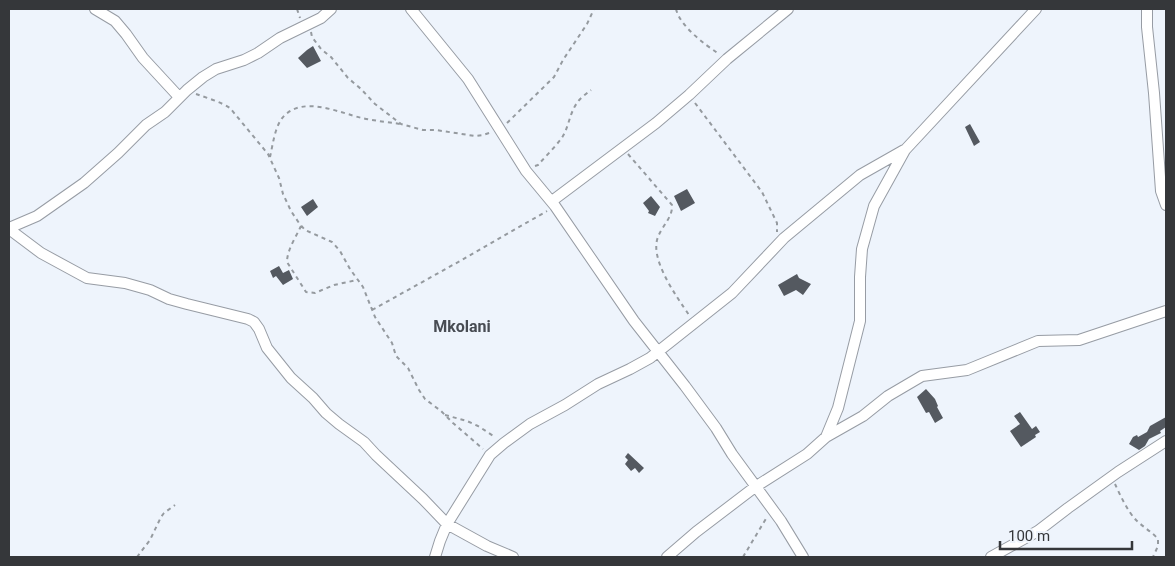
<svg xmlns="http://www.w3.org/2000/svg" width="1175" height="566" font-family="Roboto,sans-serif">
	<style>
		.building { fill: #545960 }
		.lines { fill: none; stroke-linecap: round; stroke-linejoin: round }
		.minor-casing { stroke: #979ca4; stroke-width: 12 }
		.path { stroke: #959a9f; stroke-width: 2; stroke-dasharray: 4 4; stroke-linecap: butt }
		.minor { stroke: #fff; stroke-width: 10 }
		.labels { text-anchor: middle; stroke-width: 5; stroke-linejoin: round; paint-order: stroke }
		.quarter-label { font-size: 16px; font-weight: bold; fill: #484c53; stroke: #eef4fc }
	</style>
	<rect width="100%" height="100%" fill="#eef4fc"/>
	<path class="building" d="M313,46L321,61L307,68L298,58L307,50Z
		M970,124L980,142L974,146L965,127Z
		M687,189L695,203L681,211L674,196Z
		M651,196L660,207L655,216L648,213L649,211L643,203Z
		M313,199L318,207L307,216L301,207Z
		M279,266L283,273L289,270L293,279L283,285L276,276L273,278L270,271Z
		M797,274L799,278L811,284L803,295L796,290L784,296L778,285Z
		M926,389L935,399L938,406L937,407L943,418L935,423L929,412L926,413L917,397Z
		M1020,412L1032,429L1036,426L1040,432L1035,435L1036,437L1021,447L1010,431L1020,424L1014,416Z
		M1166,417V427L1160,431L1161,433L1149,439L1145,446L1139,450L1129,444L1133,437L1137,435L1138,437L1147,432L1150,426Z
		M628,453L644,468L639,473L635,468L631,471L625,464L628,460L625,457Z"/>
	<g class="lines">
		<defs>
			<path id="minor" d="M95,9L115,21L126,34L143,58L179,97
				M411,9L468,79L526,171L555,206L634,321L685,386L716,428L732,454L781,521L803,557
				M1147,9V27L1154,93L1161,191L1166,205
				M552,201L656,123L689,95L727,59L788,9
				M9,228L37,216L84,183L118,153L146,125L165,112L187,90L203,77L216,69L244,60L258,53L280,38L321,18L331,9
				M9,229L41,253L87,278L125,283L150,290L169,299L187,304L248,319L254,322L259,329L267,348L291,378L313,398L326,413L339,424L364,442L376,455L423,499L447,524L487,546L513,557
				M826,437L863,416L888,396L922,376L967,370L1038,341L1079,340L1166,311
				M435,557L440,541L447,524L490,455L504,443L530,424L565,405L598,384L630,369L650,358L732,293L784,238L860,175L904,150
				M667,557L696,532L755,487L807,454L826,437L838,408L860,321V277L862,249L874,206L905,150L1036,9
				M991,557L1038,531L1068,508L1118,472L1166,441"/>
		</defs>
		<use href="#minor" class="minor-casing"/>
		<path class="path" d="M297,9L300,18
			M676,9C680,26 704,44 719,54
			M311,32L312,37L321,49L331,57L348,78L361,89L375,104L401,124L423,130H436L475,136L483,135L492,132
			M196,94C207,98 221,102 230,108L268,154L279,178L283,194L291,211L299,223L305,230L332,242L340,251L350,269L363,287L375,317L392,343L396,356L408,368L419,390L425,399L441,411L453,423L483,449
			M695,103L762,192L777,223V232
			M507,123L554,77L563,60L587,24L594,9
			M628,154L672,205C673,217 662,226 658,237C649,259 677,297 689,315
			M270,157C273,144 275,124 285,115C305,96 340,113 362,118C375,121 388,122 400,124
			M535,166L538,165C545,157 554,148 561,139C569,128 569,114 577,103C580,98 586,94 591,90
			M301,226C296,237 287,250 287,262L306,292L315,293L334,285L357,280
			M372,310L460,261L547,211
			M445,415L467,421L478,426L495,437
			M1115,484C1120,495 1128,512 1136,520C1143,527 1152,532 1158,539V546L1153,557
			M137,557L150,540L161,517L164,513L175,505
			M743,557L767,517"/>
		<use href="#minor" class="minor"/>
	</g>
	<g class="labels">
		<g class="quarter-label">
			<text x="462" y="332">Mkolani</text>
		</g>
	</g>
	<rect width="1175" height="566" fill="none" stroke="#35373a" stroke-width="20"/>
	<path d="M1000 541v8h132v-8" fill="none" stroke="#35373a" stroke-width="2.5"/>
	<text x="1008" y="541" font-size="15" fill="#35373a" stroke="#eef4fc" stroke-width="4" paint-order="stroke">100 m</text>
</svg>
